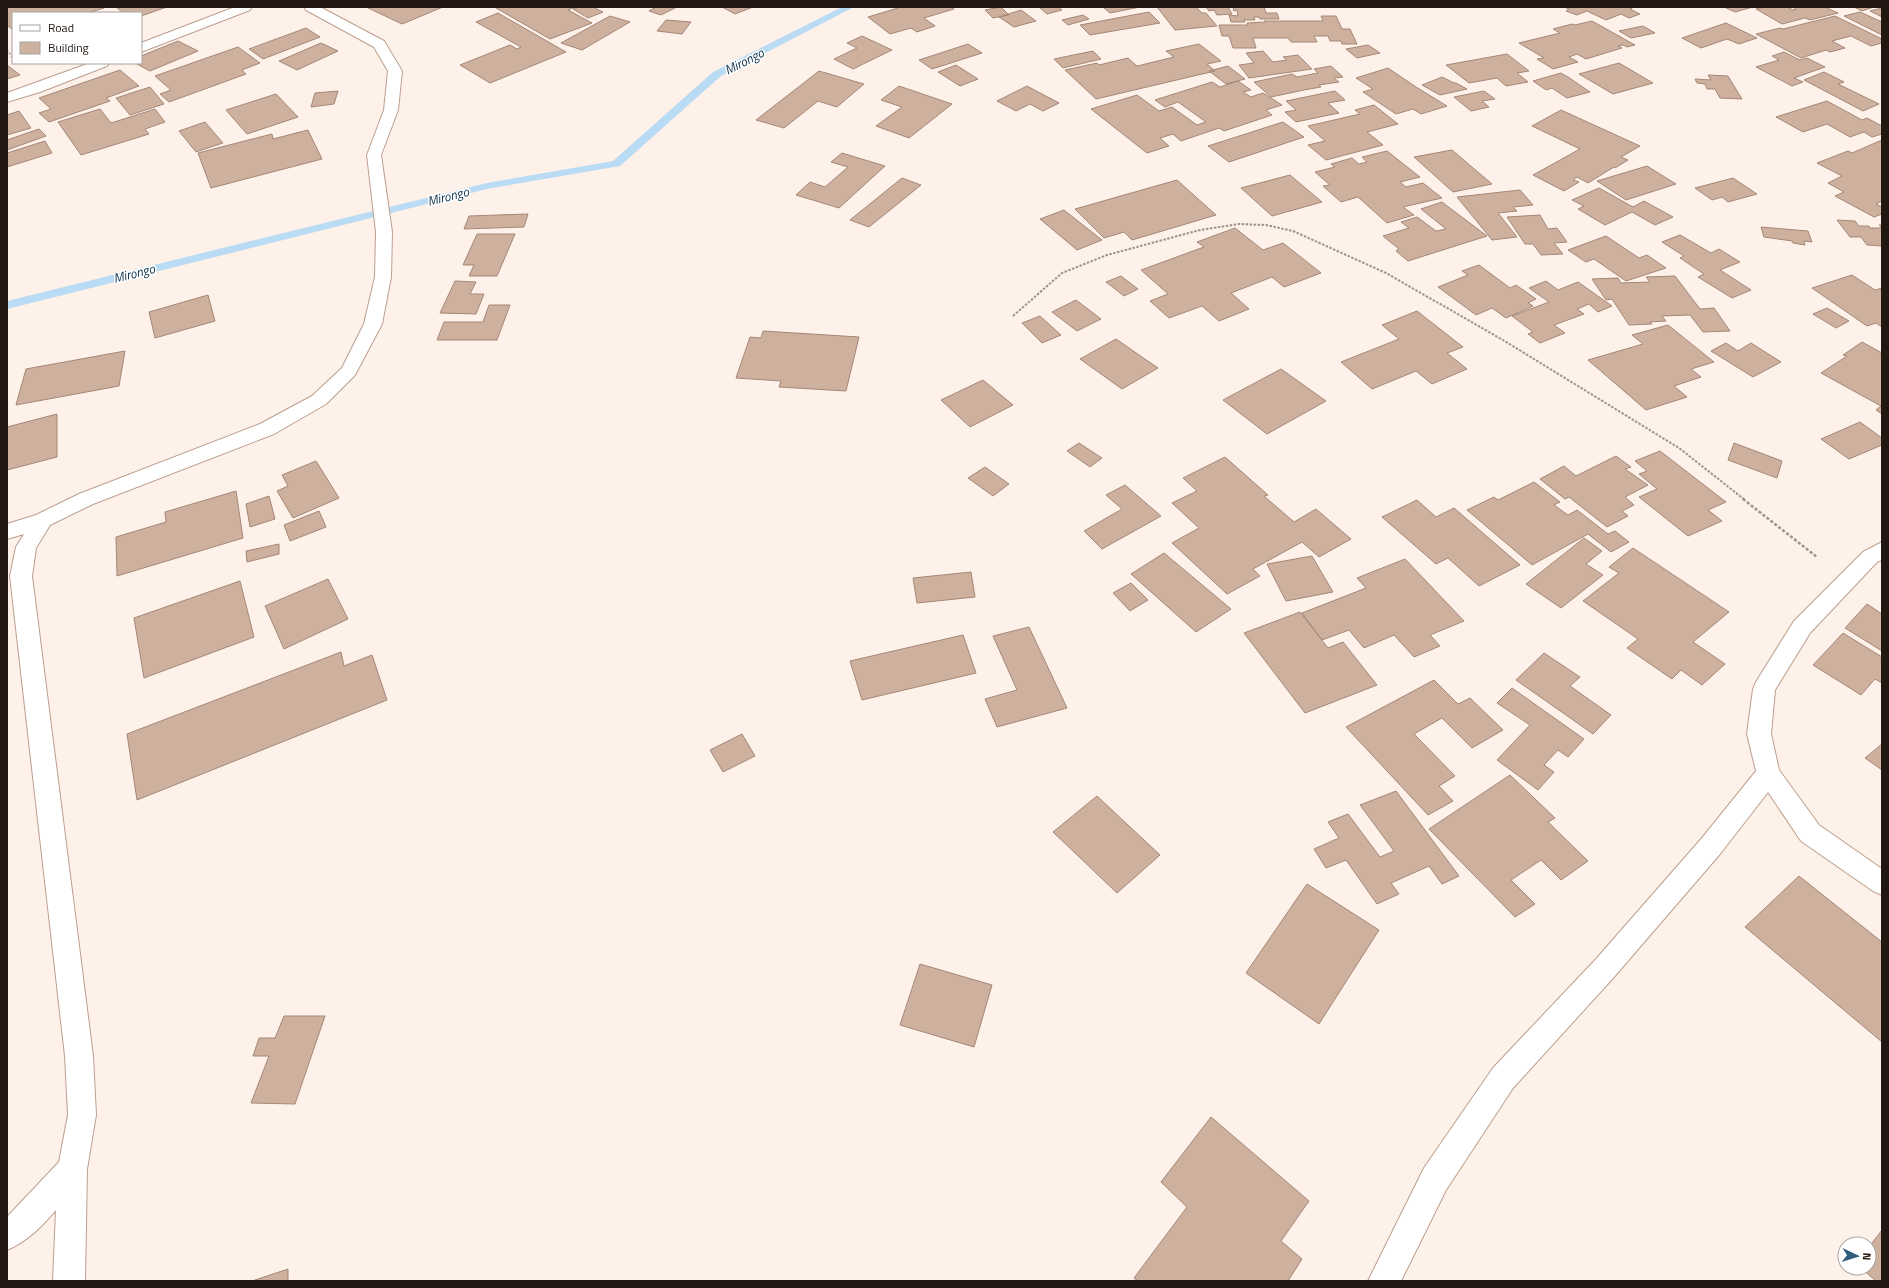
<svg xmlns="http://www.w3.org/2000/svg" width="1889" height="1288" font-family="'Titillium Web',sans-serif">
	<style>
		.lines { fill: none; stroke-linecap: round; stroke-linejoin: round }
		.stream { fill: #badbf4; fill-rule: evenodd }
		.building { fill: #ceb09e; stroke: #a48776 }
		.minor-casing { stroke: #bc9f8d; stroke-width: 2 }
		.path-far2 { stroke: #9f928b; stroke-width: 1.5; stroke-dasharray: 2 1.5; stroke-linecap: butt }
		.path-far1 { stroke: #9f928b; stroke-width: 2; stroke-dasharray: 2.5 1.5; stroke-linecap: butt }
		.path { stroke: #9f928b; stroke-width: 2.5; stroke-dasharray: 3 2; stroke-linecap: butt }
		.minor { fill: #fff; fill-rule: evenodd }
		.labels { text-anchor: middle; stroke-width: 3; stroke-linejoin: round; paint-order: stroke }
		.far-water-label { font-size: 13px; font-style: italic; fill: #0b324a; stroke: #fff }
	</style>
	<rect width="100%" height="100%" fill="#fef1ea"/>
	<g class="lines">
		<path class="stream" d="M842,7H854L721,76L620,166L487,189L7,309V301L487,183L613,161L713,72Z"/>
	</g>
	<path class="building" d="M7,7H104V8L88,13H13V30L7,25Z
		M116,7H167L141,16V13H123Z
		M366,7H443L402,24Z
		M500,7H575L568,10L592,23L550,39L496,8Z
		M579,7H593L603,12L588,18L573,9Z
		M656,7H672L675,8L661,15L649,11Z
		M722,7H753L735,14Z
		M901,7H952L954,9L924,18L935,26L917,32L911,28L890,34L868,17Z
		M1001,7L1009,15L993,18L985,10Z
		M1039,7H1058L1062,10L1047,14Z
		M1103,7H1140L1110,13Z
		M1157,7H1196L1202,13H1206L1217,26L1175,30Z
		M1206,7H1228L1232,14L1217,15L1214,10L1209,11Z
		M1233,7H1264L1266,13H1277L1279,19H1260L1259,17H1254L1255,20H1244L1245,22H1231L1229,15L1238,16L1237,10L1234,11Z
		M1564,7H1634L1630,9L1640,14L1629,18L1621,14L1606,20L1587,11L1577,15L1566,11L1569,9Z
		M1724,7H1753L1735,12Z
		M1765,7H1787L1793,10L1796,9L1793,7H1829L1827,8L1838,13L1810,20L1805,18L1782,24L1756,9Z
		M1854,7H1874L1862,11Z
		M1882,8V17L1870,11Z
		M1021,10L1036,21L1014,27L999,17Z
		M1149,12L1160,23L1090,35L1080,25Z
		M1860,12L1882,22V35L1844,16Z
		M498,13L566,52L490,83L460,65L510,45L517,49L521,47L476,22Z
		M1083,15L1089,19L1068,25L1062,20Z
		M610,16L630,22L582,50L561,43Z
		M1321,16H1336L1342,29H1350L1357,44H1342L1341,41H1330L1328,36H1314L1317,42H1291L1288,38H1253L1256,48H1233L1229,36H1222L1219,25H1248L1247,23L1265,22L1264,21H1323Z
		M1835,16L1882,39V43L1871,46L1851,36L1832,41L1845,48L1830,52L1826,50L1801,58L1756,34L1780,28L1783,29Z
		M666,20L691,22L682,34L657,31Z
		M1592,21L1635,45L1627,47L1623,45L1618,46L1622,48L1586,59L1577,54L1569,57L1578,62L1553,69L1537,59L1544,58L1519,43L1560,33L1553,29L1572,24L1575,25Z
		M1726,23L1757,38L1739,44L1727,39L1701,48L1682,38Z
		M1643,26L1655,33L1631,38L1619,31Z
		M306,28L320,37L263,59L249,49Z
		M862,36L892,50L853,69L834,59L857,48L847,43Z
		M178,41L198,51L150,71L135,63H141V56Z
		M321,43L338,51L297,70L279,61Z
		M968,44L982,53L932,69L919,60Z
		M1199,44L1221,61L1207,64L1215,71L1096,99L1065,70L1097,63L1099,65L1128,58L1137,66L1174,57L1166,51Z
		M1368,45L1380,53L1357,58L1346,49Z
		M238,47L260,63L242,70L246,74L169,102L160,94L171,90L155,76Z
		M1093,51L1101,59L1063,68L1054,59Z
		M1263,51L1273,62L1287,60L1283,57L1298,55L1312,69L1249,78L1239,65L1254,63L1246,53Z
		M1784,52L1800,60L1807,58L1825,67L1794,78L1803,82L1792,86L1756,67L1779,60L1772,56Z
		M1507,54L1529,71L1517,73L1528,82L1506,86L1497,78L1469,83L1446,65Z
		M1619,63L1653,83L1613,94L1579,74Z
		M7,65L20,75L7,79Z
		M956,65L978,79L960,86L938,72Z
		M1228,66L1245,79L1226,84L1209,71Z
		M1331,66L1343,77L1334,78L1339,82L1319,85L1321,87L1304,90L1271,97L1254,82L1292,74L1297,77L1318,73L1314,69Z
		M1388,68L1416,87L1447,106L1421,114L1413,109L1396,114L1363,92L1373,89L1356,78Z
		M120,70L139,86L106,98L110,101L49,122L39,113L51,109L39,98Z
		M819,71L864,84L837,107L818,101L784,128L756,120Z
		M1824,72L1844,82L1838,84L1879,104L1863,111L1804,80Z
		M1561,73L1568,77L1590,92L1567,98L1552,88L1546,90L1533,81Z
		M1708,75L1728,76L1742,99L1720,98L1715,89H1707L1705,84L1697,83L1695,79L1711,80Z
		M1442,77L1454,83H1456L1467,89L1440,95L1422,85Z
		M1238,81L1251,90L1243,92L1251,97L1263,93L1282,105L1266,110L1272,115L1224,131L1219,128L1181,141L1173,134L1160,138L1169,146L1147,153L1091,109L1137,95L1159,111L1172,107L1197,125L1206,122L1178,102L1165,107L1155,100L1212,82L1220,87Z
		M899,86L952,104L909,138L876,126L902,107L881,100Z
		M1027,86L1059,103L1043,111L1030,104L1016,111L997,101Z
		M150,87L164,104L130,115L116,98Z
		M338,91L334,104L311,107L315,93Z
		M1335,91L1345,100L1328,103L1339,113L1296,122L1285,112L1296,110L1286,101Z
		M1484,91L1495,99L1482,101L1489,107L1471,111L1454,97Z
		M276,94L298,117L247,134L226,110Z
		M1827,101L1862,120L1867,118L1882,126V134L1872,137L1864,132L1850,137L1827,124L1803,132L1776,117Z
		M1374,105L1398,124L1367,132L1383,145L1326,160L1308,145L1325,141L1308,126L1360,114L1355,110Z
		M100,109L111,123L155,109L165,122L145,129L149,134L81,155L58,122Z
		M1561,110L1640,146L1621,157L1628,160L1615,168L1614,167L1588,183L1577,177L1573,180L1579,182L1564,191L1533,175L1580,149L1532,126Z
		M19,111L31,128L7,135V115Z
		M205,122L223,143L196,152L179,131Z
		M1283,122L1304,137L1229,162L1208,146Z
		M39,129L46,136L7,150V140Z
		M308,130L322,159L211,188L198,153L272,134L273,139Z
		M1882,140V201L1876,204L1882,207V214L1874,217L1835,196L1844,192L1828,183L1842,176L1817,163L1848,151L1852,153Z
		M45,141L52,153L7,167V153Z
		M1452,150L1492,184L1453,192L1414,157Z
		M1387,151L1420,177L1400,182L1406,187L1423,183L1442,198L1403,207L1414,215L1387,223L1358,197L1341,202L1323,186L1330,185L1315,172L1335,167L1331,164L1352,158L1359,164L1367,162L1362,157Z
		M842,153L885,166L839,208L796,195L810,182L825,187L848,167L831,162Z
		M1647,166L1676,184L1626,200L1597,181Z
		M1290,175L1322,202L1272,216L1241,188Z
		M902,178L921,185L869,227L850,220Z
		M1733,178L1757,194L1728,202L1722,197L1712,200L1695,188Z
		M1177,180L1216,215L1132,240L1124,232L1104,238L1075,209Z
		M1599,188L1633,207L1644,201L1673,217L1655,225L1632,212L1605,225L1578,209L1584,206L1572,200Z
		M1520,190L1533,205L1513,207L1517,211L1498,213L1517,237L1492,240L1457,197Z
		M1442,202L1487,236L1408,261L1396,251L1399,249L1383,236L1409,228L1401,222L1417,217L1436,231L1446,229L1421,209Z
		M1064,210L1102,240L1077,250L1040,219Z
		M528,214L524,227L464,229L469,216Z
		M1540,215L1548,229L1557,228L1567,242L1554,243L1563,254L1541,255L1533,244H1525L1507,217Z
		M1837,220L1855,221L1859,226H1869L1870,228H1882L1879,225H1882V246L1867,245L1861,237H1850Z
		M1761,227L1808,231L1812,242L1804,241L1805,245L1793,243L1792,241L1764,237Z
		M1235,228L1263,250L1283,243L1321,273L1284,287L1272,277L1231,293L1249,309L1219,321L1202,306L1169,318L1150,301L1168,294L1141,270L1204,247L1197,242Z
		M477,234H515L497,276H469L474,265H463Z
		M1680,235L1711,253L1719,249L1740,262L1720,270L1751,290L1732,298L1698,277L1704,274L1680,258L1684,256L1662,242Z
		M1606,236L1639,258L1647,255L1666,268L1626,281L1594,259L1586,262L1568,250Z
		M1479,265L1510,288L1516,285L1536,299L1528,303L1533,306L1506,318L1492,308L1476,315L1438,287L1468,275L1462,271Z
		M1852,275L1875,290L1882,288V327L1876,323L1867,326L1812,288Z
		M1121,276L1138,289L1124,296L1106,282Z
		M1675,276L1700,309L1714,308L1730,331L1703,332L1690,315L1662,316L1666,321L1650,322L1652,324L1629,325L1612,299L1606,300L1592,279L1618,278L1621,283L1650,282L1646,277Z
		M455,281L476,282L470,294H484L476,314L440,313Z
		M1546,281L1558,290L1578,282L1612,306L1598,312L1589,304L1577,309L1584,314L1554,325L1565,333L1540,343L1528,334L1533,332L1512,316L1549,302L1529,288Z
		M208,295L215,321L155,338L149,312Z
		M1076,300L1101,319L1077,331L1052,312Z
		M489,305H510L497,340H437L444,322H483Z
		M1827,308L1849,321L1836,328L1813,314Z
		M1417,311L1463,347L1447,353L1467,369L1432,384L1416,371L1372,389L1341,362L1399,339L1382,325Z
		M1040,316L1061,335L1042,343L1022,323Z
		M1668,325L1714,362L1691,369L1701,377L1674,386L1687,397L1646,410L1588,360L1643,344L1632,335Z
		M763,331L859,337L846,391L779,387L781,381L736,378L750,337L761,338Z
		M1116,339L1158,368L1122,389L1080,359Z
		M1862,342L1882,353V414L1876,410L1881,406L1821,373L1847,356L1843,355Z
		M1726,343L1738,351L1751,343L1781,362L1753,377L1711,351Z
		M125,351L119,386L16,405L26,369Z
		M1281,369L1326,401L1267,434L1223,400Z
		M983,380L1013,405L970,427L941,400Z
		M57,414V457L7,470V427Z
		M1860,422L1882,438V445L1849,459L1821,439Z
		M1079,443L1102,458L1090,467L1067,451Z
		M1734,443L1782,461L1777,478L1728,460Z
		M1660,451L1726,502L1708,510L1722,521L1688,536L1639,497L1657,489L1639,474L1647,471L1635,461Z
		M1616,456L1631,467L1625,469L1648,485L1625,497L1634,505L1622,511L1628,516L1607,527L1569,497L1565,499L1540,479L1564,466L1576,476Z
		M1225,457L1268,495L1264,496L1294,522L1316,509L1351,539L1319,557L1302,542L1253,569L1260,576L1227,594L1172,543L1199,528L1172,503L1197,491L1183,478Z
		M316,461L339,498L293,518L277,491L288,486L282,475Z
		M985,467L1009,484L993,496L968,478Z
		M1534,482L1560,502L1554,505L1568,515L1577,510L1608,534L1615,531L1629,542L1611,552L1588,534L1532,565L1467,510L1494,497L1498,500Z
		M1125,485L1161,516L1102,549L1084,531L1122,509L1106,495Z
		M236,491L243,538L117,576L116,537L166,522L165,512Z
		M269,496L275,519L250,527L246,504Z
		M1417,500L1436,517L1454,508L1520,565L1479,586L1448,558L1436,564L1382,517Z
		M319,511L326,527L290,541L284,525Z
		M1584,538L1602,551L1586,564L1603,575L1561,608L1526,584Z
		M279,544V554L247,562L246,551Z
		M1633,548L1729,612L1693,642L1725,664L1702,685L1681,670L1672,679L1627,648L1638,639L1583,601L1619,573L1609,567Z
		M1164,553L1231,609L1196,632L1131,574Z
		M1312,556L1333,592L1286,601L1267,564Z
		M1405,559L1464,621L1430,635L1440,646L1414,657L1394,635L1364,648L1349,630L1322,640L1302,613L1366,588L1357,578Z
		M971,572L975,597L917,603L913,578Z
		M328,579L348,619L284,649L265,606Z
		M240,581L254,637L144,678L134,618Z
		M1131,583L1148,600L1130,611L1113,593Z
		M1867,604L1882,614V651L1845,628Z
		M1300,612L1328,648L1343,642L1377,685L1305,713L1244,633Z
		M1029,627L1067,708L997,727L985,699L1017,690L993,636Z
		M1843,633L1882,657V683L1875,679L1861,695L1813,665Z
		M963,635L976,673L862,700L850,661Z
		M341,652L344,666L372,655L387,700L137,800L127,734Z
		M1544,653L1580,677L1570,686L1611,715L1593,734L1516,680Z
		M1434,680L1458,704L1470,698L1503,730L1472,748L1442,718L1414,734L1455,776L1439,786L1453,801L1428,815L1346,727Z
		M1512,688L1584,739L1568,757L1558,750L1544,765L1554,772L1538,790L1497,760L1530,725L1497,703Z
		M742,734L755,756L723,772L710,750Z
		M1882,744V770L1865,758Z
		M1510,775L1555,818L1548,822L1588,861L1561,880L1541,860L1511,880L1535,904L1515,917L1429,829Z
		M1396,791L1459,876L1442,884L1429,866L1391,883L1399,894L1377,904L1346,860L1326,868L1314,849L1339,838L1328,822L1348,814L1380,857L1394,851L1360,805Z
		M1097,796L1160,855L1117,893L1053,832Z
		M1799,876L1882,942V1042L1745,927Z
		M1307,884L1379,930L1319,1024L1246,973Z
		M920,964L992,985L974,1047L900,1025Z
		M284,1016H325L295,1104L251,1103L269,1056H253L259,1038H275Z
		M1211,1117L1309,1201L1281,1241L1302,1259L1288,1281H1138L1134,1278L1187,1207L1161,1182Z
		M1882,1230V1281H1876L1861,1268H1869V1247Z
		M288,1269V1281H252Z"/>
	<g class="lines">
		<defs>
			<path id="minor" d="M235,7H252L250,10L141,52V43Z
				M304,7H320L384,41L402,71L398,110L381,155L392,232L391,277L382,324L355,375L326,404L274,434L93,504L50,525L36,548L32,576L93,1056L96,1115L87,1169L85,1281H53L56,1210C41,1227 28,1241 7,1250V1217L59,1162L68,1115L65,1056L10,576L16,547L24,534L7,539V524L36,515L79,494L260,424L312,396L342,368L364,324L375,277L376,232L367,155L384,110L388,71L374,47L306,10Z
				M90,63H109L107,66L40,92L7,102V93Z
				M1882,542V560L1877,562L1810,633L1775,690L1771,734L1779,770L1819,825L1882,869V895L1873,891L1801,841L1768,792L1720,854L1614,977L1513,1088L1446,1190L1401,1281H1368L1424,1168L1493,1068L1596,959L1702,838L1756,771L1747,734L1753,689L1756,682L1794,621L1863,552Z"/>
		</defs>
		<use href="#minor" class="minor-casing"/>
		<path class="path-far2" d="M7,50L13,58"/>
		<path class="path-far1" d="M1013,316L1062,273L1107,255L1200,230L1239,224L1266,225L1293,231L1386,273L1503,340L1679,448L1745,500"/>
		<path class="path" d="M1743,499L1817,557"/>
		<use href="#minor" class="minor"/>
	</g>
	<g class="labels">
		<g class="far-water-label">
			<text transform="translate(744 61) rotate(-27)" y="5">Mirongo</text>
			<text transform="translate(448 196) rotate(-14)" y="5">Mirongo</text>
			<text transform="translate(134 273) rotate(-14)" y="5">Mirongo</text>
		</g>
	</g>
	<rect width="1889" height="1288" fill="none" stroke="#231811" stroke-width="16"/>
	<rect x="12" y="12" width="130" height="52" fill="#ffffff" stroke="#a7a3a0"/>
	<rect x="20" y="25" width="20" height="6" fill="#ffffff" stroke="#a7a3a0"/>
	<text x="48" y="32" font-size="12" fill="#231811">Road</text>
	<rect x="20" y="42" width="20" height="12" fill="#ceb09e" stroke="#a7a3a0"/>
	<text x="48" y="52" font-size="12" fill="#231811">Building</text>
	<g transform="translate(1857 1256) rotate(94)"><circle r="19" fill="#ffffff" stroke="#a7a3a0"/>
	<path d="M0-3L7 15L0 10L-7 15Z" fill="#2f5d7c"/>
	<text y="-6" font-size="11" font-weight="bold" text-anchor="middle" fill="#231811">N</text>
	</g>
</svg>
